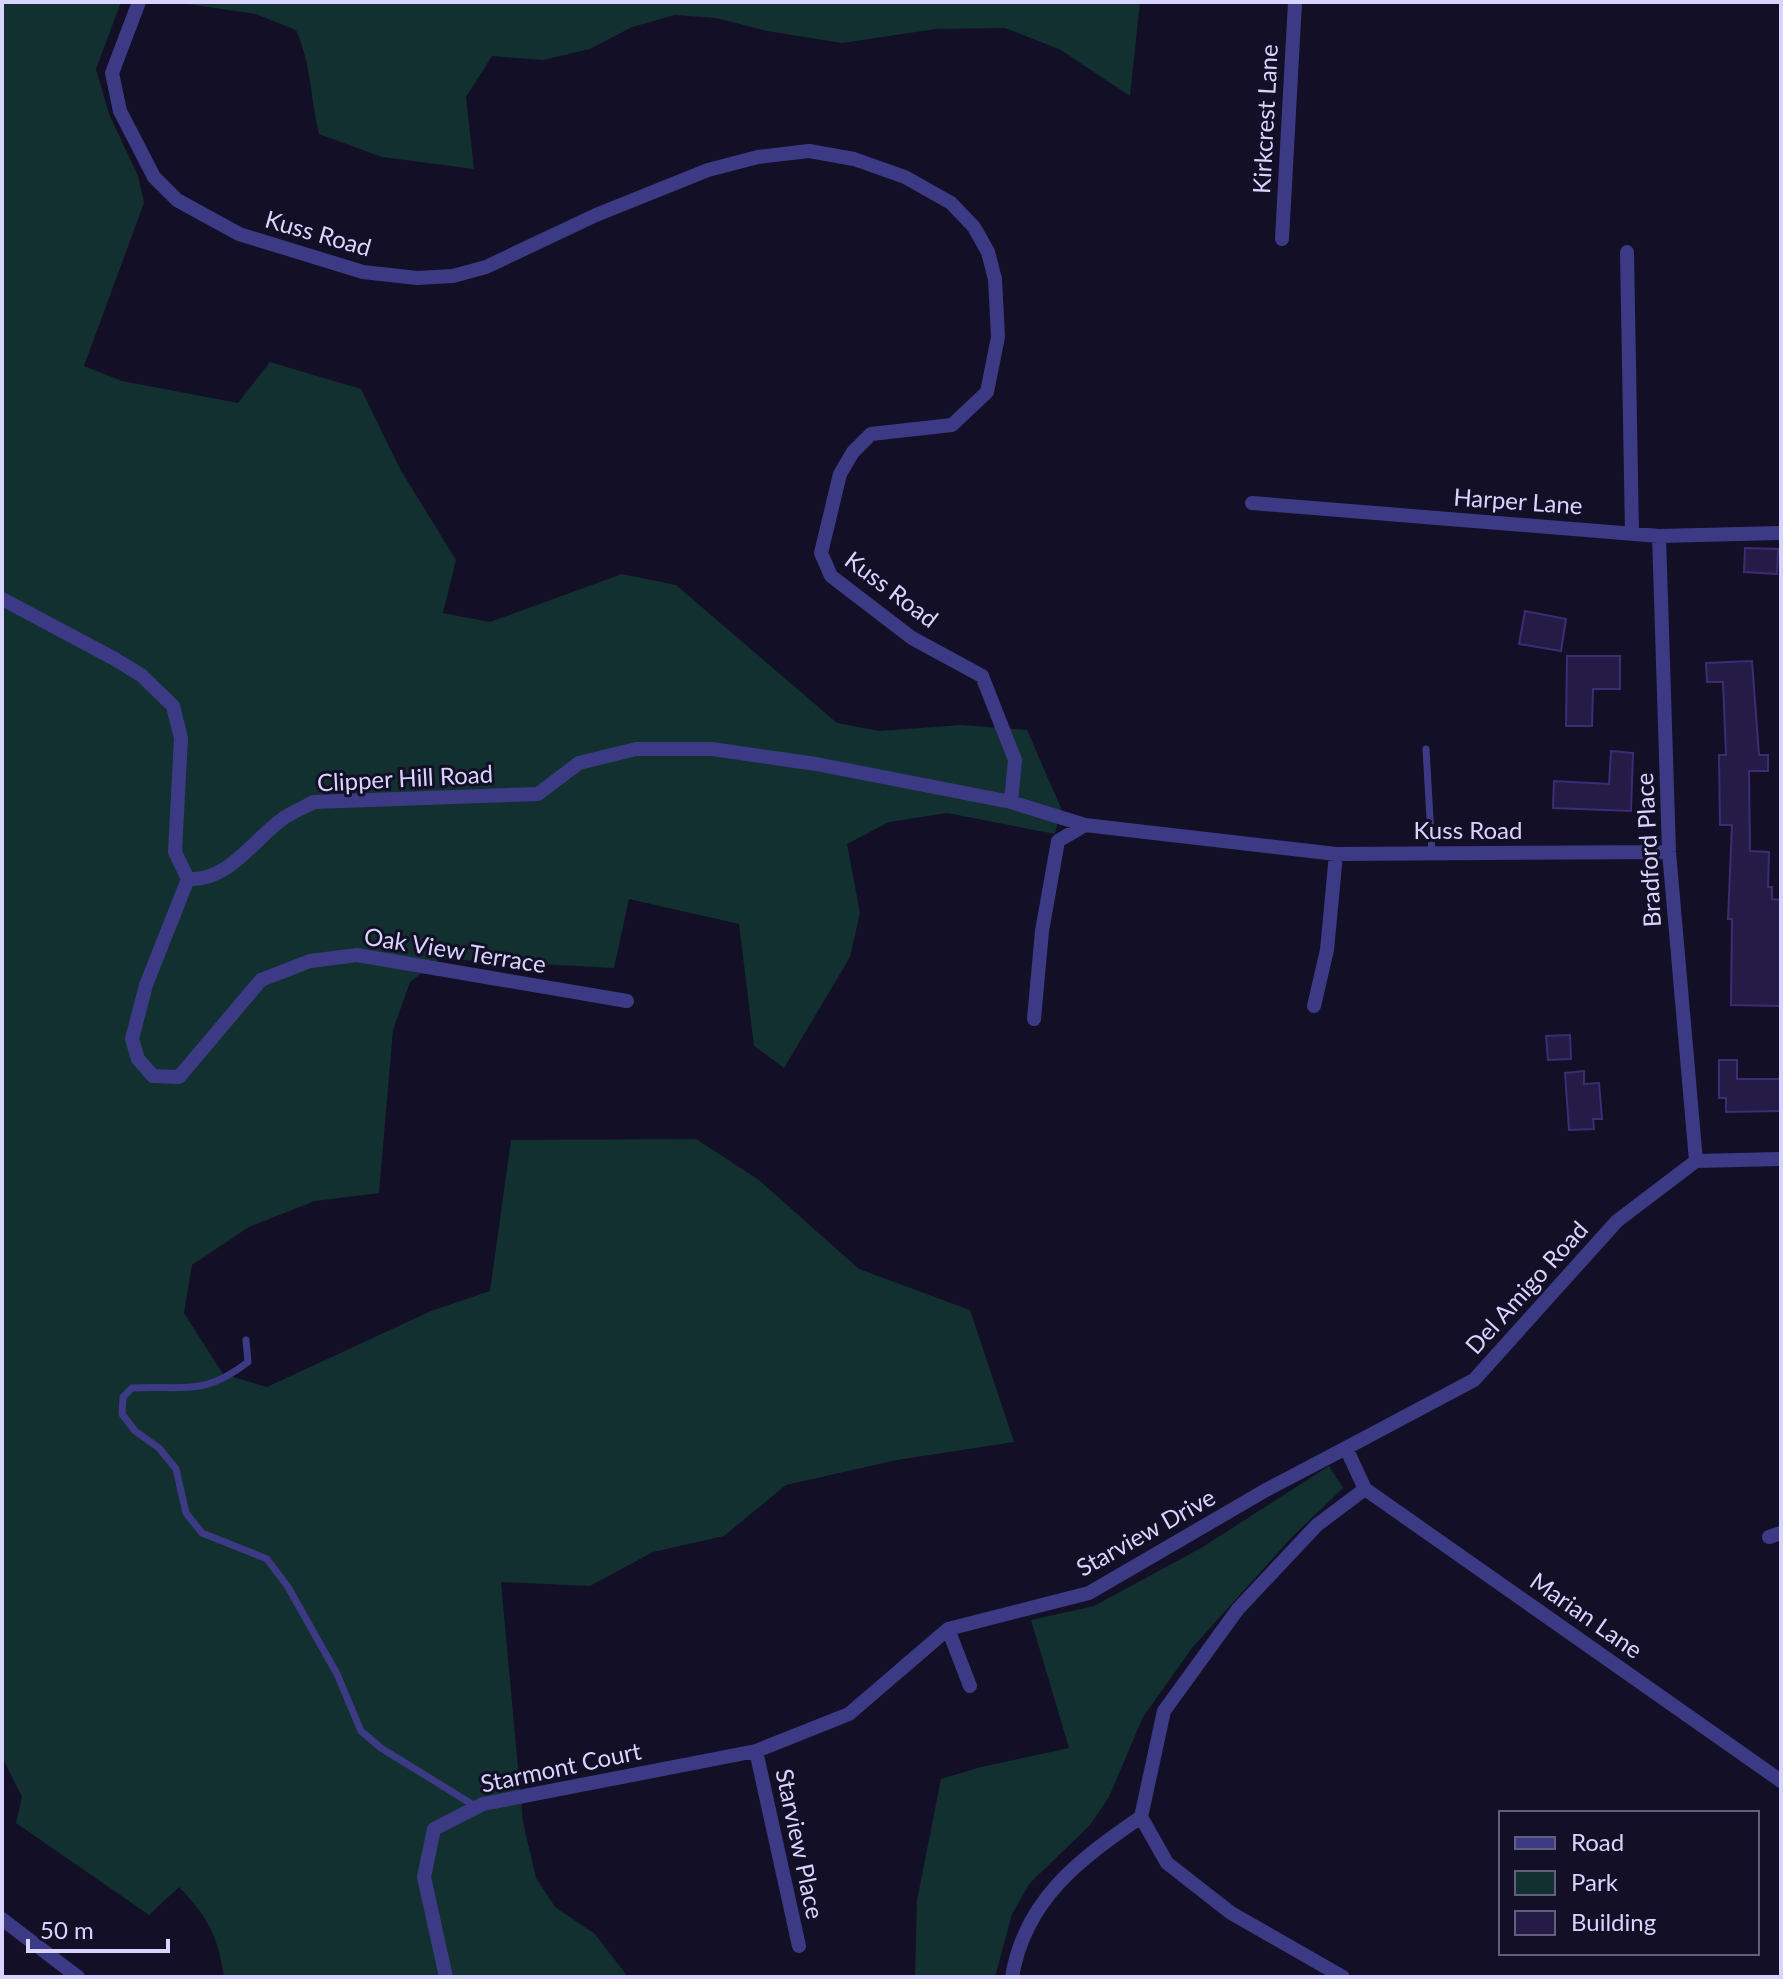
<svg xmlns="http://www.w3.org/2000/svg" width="1783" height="1979" font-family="Lato,sans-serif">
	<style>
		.green { fill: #12302f }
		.building { fill: #241b47; stroke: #3b2d73; stroke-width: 2 }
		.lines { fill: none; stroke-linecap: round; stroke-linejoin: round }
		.service { stroke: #3d3a85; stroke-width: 7 }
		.minor { stroke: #3d3a85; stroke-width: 14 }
		.labels { text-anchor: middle; stroke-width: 6; stroke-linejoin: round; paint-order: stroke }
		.street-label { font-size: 24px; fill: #d9d4ff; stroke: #130f26 }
	</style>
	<rect width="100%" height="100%" fill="#130f26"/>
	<path class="green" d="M2,2H121L96,69L109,114L138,176L144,203L84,366L122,381L238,403L270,362L361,389L400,469L456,560L443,613L490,622L622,574L676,585L837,723L879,731L961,725L1027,730L1061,808L1055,834L947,813L889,822L847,844L860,913L850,957L784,1068L754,1046L739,924L629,899L614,968L440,959L410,982L393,1030L379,1193L315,1201L249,1227L192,1265L184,1313L223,1374L267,1387L431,1311L490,1291L511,1140L696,1139L759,1180L859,1269L970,1310L1014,1442L897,1460L786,1485L724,1536L653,1552L590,1586L501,1582L523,1822L536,1878L555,1907L595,1934L628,1977H224C218,1936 208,1917 179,1887L149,1915L16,1823L22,1797L2,1757Z
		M174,2H1140L1130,96L1061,50L1005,28L936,29L842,43L767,31L716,18L675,15L632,27L590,49L543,60L492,56L466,97L474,169L382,157L319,134C310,96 312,67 296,30L256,14Z
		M1329,1466L1343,1488L1292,1537L1192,1648L1143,1717L1109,1797L1090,1825L1030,1883L1012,1914L995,1977H915L917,1900L941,1779L981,1767L1069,1748L1031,1620L1094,1606L1201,1548Z"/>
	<path class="building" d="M1745,548L1778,549L1777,574L1744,572Z
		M1525,611L1566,619L1561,651L1519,644Z
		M1567,656H1620V689H1593L1592,726H1566Z
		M1752,661L1759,755H1768V771H1749L1750,851L1769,852L1768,887H1772V899L1781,900V1006L1731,1005L1732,919H1728L1732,825H1720L1719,755H1726L1723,682H1707L1706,663Z
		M1611,751L1633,753L1631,811L1553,808L1554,781L1609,784Z
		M1570,1035L1571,1059L1548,1060L1546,1036Z
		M1719,1060H1737V1079H1781V1111L1726,1112V1098H1719Z
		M1584,1071V1084L1599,1083L1602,1119H1593L1594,1129L1569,1130L1565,1073Z"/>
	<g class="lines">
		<path class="service" d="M1426,749L1432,853
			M246,1340L248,1362C203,1397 183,1385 132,1388L123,1397L122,1414L135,1431L159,1448L176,1469L186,1513L202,1533L267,1559L288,1587L337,1674L361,1731L381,1748L475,1806"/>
		<path class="minor" d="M139,2L112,73L120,111L154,177L177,200L239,234L363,272L417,278L453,276L486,267L596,215L708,170L758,157L809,151L854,159L905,177L951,203L974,227L988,252L995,279L998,337L987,392L952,425L871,434L853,452L840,474L821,553L831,576L912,638L982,676L1015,760L1011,802
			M1282,239L1295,2
			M1627,252L1632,533
			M1252,503L1659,536L1781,533
			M1659,536L1669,852L1696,1161
			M2,599L113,658L141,675L173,706L181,738L175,852L188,879C227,882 253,841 281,820C290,813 303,808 314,802L538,794L579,763L636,749H712L816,764L1011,802L1085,825L1336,854L1669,852
			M188,879L146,985L132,1039L138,1059L153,1076L179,1077L261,980L310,961L357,955L627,1001
			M1314,1006L1327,950L1336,854
			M1034,1019L1042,931L1058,841L1085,825
			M1365,1489L1781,1781
			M1769,1537L1781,1533
			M948,1629L970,1686
			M756,1751L799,1946
			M1141,1817L1167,1863L1231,1913L1343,1977
			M2,1919L78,1977
			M446,1977L424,1877L434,1829L483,1804L756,1751L849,1714L948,1629L1089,1593L1266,1490L1346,1448
			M1012,1977C1025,1899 1080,1859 1141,1817L1164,1711L1238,1609L1317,1525L1365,1489L1346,1448L1474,1380L1617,1221L1696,1161L1781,1159"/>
	</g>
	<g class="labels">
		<g class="street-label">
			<text transform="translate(1266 119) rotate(-87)" y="8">Kirkcrest Lane</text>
			<text transform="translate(318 234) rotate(16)" y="8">Kuss Road</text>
			<text transform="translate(1518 502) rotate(4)" y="8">Harper Lane</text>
			<text transform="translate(891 590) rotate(37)" y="8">Kuss Road</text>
			<text transform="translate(405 779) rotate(-3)" y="8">Clipper Hill Road</text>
			<text x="1468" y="839">Kuss Road</text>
			<text transform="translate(1649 850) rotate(-93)" y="8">Bradford Place</text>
			<text transform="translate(455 951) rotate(9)" y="8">Oak View Terrace</text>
			<text transform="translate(1527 1288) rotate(-48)" y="8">Del Amigo Road</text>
			<text transform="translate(1146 1533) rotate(-29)" y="8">Starview Drive</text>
			<text transform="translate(1586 1616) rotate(35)" y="8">Marian Lane</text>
			<text transform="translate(561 1768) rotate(-12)" y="8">Starmont Court</text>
			<text transform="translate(799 1844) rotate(78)" y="8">Starview Place</text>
		</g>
	</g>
	<rect width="1783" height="1979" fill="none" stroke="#d9d4ff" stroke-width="8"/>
	<rect x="1499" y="1811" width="260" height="144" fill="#130f26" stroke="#625e7d" stroke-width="2"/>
	<rect x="1515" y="1837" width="40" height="12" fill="#3d3a85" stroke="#625e7d" stroke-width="2"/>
	<text x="1571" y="1851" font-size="24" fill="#d9d4ff">Road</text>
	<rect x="1515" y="1871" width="40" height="24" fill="#12302f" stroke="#625e7d" stroke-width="2"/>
	<text x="1571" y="1891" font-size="24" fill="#d9d4ff">Park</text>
	<rect x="1515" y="1911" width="40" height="24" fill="#241b47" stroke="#625e7d" stroke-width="2"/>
	<text x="1571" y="1931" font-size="24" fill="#d9d4ff">Building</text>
	<path d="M28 1939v12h140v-12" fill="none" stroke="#d9d4ff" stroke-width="4"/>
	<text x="40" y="1939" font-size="24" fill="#d9d4ff" stroke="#130f26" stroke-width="6" paint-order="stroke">50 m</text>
</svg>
